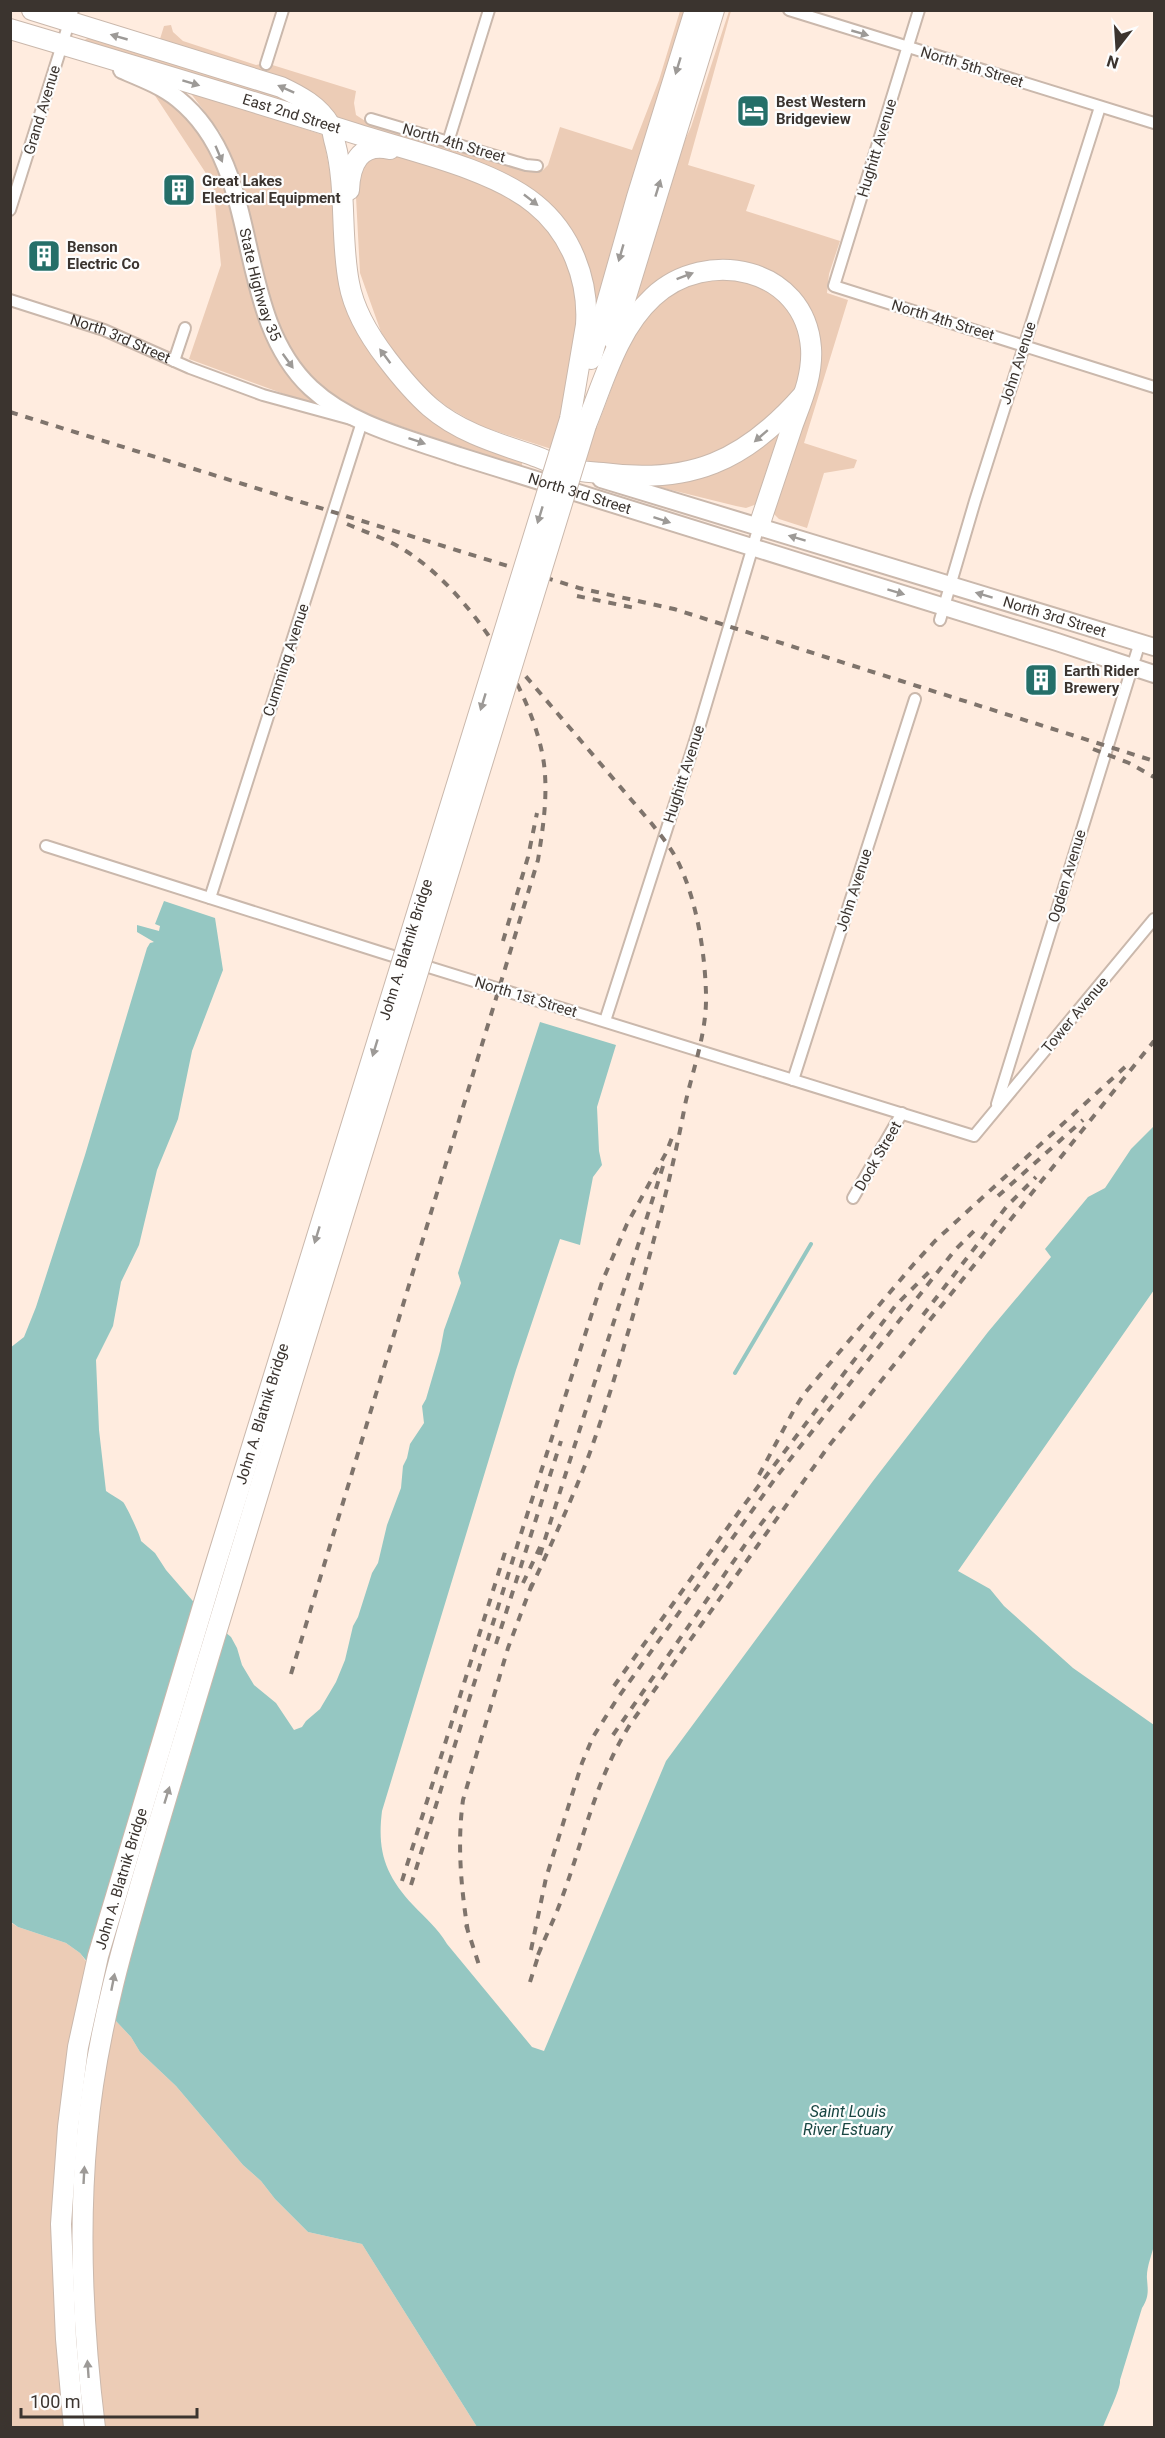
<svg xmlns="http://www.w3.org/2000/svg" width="1165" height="2438" font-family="Roboto,sans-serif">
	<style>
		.green { fill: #ecccb6 }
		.water { fill: #95c7c2 }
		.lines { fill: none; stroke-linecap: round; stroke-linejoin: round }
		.stream { stroke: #95c7c2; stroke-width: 4 }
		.street-casing { stroke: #cab8ac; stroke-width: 14 }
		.primary-casing { stroke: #cab8ac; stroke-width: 20 }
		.highway-casing { stroke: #cab8ac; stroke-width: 22 }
		.street { stroke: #fff; stroke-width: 10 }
		.primary { stroke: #fff; stroke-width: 16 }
		.highway { stroke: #fff; stroke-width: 20 }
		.rail { stroke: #7f746c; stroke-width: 4; stroke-dasharray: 8 8; stroke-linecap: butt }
		.highway-bridge-casing { stroke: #cab8ac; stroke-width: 22; stroke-linecap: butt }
		.highway-bridge { stroke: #fff; stroke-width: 20 }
		.oneway { fill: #9d9a97 }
		.labels { text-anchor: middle; stroke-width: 4.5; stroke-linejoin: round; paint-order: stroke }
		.street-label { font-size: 15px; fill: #3b342f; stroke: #fdfdfd }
		.poi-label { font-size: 15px; font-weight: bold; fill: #3b342f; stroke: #fdfdfd; text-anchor: start }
		.water-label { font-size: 16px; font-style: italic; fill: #184642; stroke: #fdfdfd }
	</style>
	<rect width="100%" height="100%" fill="#ffecdf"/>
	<path class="green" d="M680,11H690L591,340L556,215L335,124L275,78L160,39L164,26L171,25L173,32L183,41L256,65L266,63L356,91L354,103L356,115L373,126L537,171L543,170L548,165L560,127L632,150L659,80Z
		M729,11H731L688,165L755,185L746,211L840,241L829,274L827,293L848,300L804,443L857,460L854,468L824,473L807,528L779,519L773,513L814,341L751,264C724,258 697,260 672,273L624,318L668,177L691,127Z
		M88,38L143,55L178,60L274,91L308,110L83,41Z
		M148,85L175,104L204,136L224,181L257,311C271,351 288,376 320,405H314L189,359L221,265L213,184Z
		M189,91L323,135L360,334C385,380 420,419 467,442C484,450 503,453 519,461L522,463V468L368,415L330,394L301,365L279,329L266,288L236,166L220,132Z
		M388,153L483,183L512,196L548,227L569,259L581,313L561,416L597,427L628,345L642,318L677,288L723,276L765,287L791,312L802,341L803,368L794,393L783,407L731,450L678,467L604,466L480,426L449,408L427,391L396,356L381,332L360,273L355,178L362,160Z
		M783,424L757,504L746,508L736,506L639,482L669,479Z
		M10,1922L18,1927L66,1943L80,1953L90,1967L101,1978L116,2021L131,2037L140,2052L176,2086L243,2165L261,2181L275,2199L308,2232L362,2244L477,2427H11Z"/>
	<path class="water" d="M164,901L215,918L223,970L192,1051L178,1119L157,1170L139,1245L121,1282L113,1326L96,1360L99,1430L106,1491C111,1495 118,1498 123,1502C126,1505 141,1537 141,1541L155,1553L166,1570L205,1615L231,1637L237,1648L242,1665L254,1685L276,1703L294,1730L302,1727L306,1721L320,1709L336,1682L345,1660L353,1626L358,1617L372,1573L378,1563L387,1525L401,1488L403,1466L407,1458L410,1444L424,1423L422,1406L426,1399L440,1351L444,1330L461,1283L458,1273L540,1022L616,1045L597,1107L599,1151L602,1165L593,1177L580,1245L560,1239L516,1370L382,1811C377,1851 385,1875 413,1905C426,1919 437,1927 447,1944L532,2047L544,2051L666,1761L873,1481L988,1332L1051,1257L1045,1249L1088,1197L1105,1188L1131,1149L1154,1126V1290L958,1571L990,1589L1004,1606L1073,1668L1154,1725V2245C1152,2255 1146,2268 1147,2279C1148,2291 1149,2297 1142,2308L1120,2380C1121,2388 1107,2416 1103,2427H477L362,2244L308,2232L275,2199L261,2181L243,2165L176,2086L140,2052L131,2037L116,2021L101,1979L80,1953L66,1943L18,1927L11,1922L10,1348L24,1337L36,1307L85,1155L147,948L150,943L154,942L137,932V925L159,931L160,926L155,924Z"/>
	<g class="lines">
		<path class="stream" d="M735,1373L811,1244"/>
		<defs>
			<g id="street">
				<path d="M789,10L1154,123"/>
				<path d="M919,10L834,286L1154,387"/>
				<path d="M266,64L283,10"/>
				<path d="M371,119L526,165L537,166"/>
				<path d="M448,142L489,10"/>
				<path d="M10,210L73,10"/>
				<path id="s1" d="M10,300L104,330L190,368L263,395L362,422L210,898"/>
				<path d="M174,361L185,328"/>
				<path d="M940,620L975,501L1100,107"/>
				<path d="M46,846L380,952L974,1136L1154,919"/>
				<path d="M605,1021L696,738L759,526"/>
				<path d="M793,1080L915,699"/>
				<path d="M997,1104L1140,642"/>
				<path d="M853,1198L902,1113"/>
			</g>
			<g id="primary">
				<path id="s2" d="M122,70C141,78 162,86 178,99C266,170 230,312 311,388C352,426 408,438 459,456L1057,642L1154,674"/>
				<path id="s3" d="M601,479L1154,647"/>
			</g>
			<g id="highway">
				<path d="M32,10L281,87C300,96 319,106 330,125C333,130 333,137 335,143C347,188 340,237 349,283C354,311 370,337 387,359C400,376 414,393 430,407C459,432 496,443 532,455C546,460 560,467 574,470C583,472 593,472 602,473C690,485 745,461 803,395"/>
				<path id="s4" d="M10,29C128,64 246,99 363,136C415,152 494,170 535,204C571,233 589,280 586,325L570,419"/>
				<path d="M349,190C350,164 360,142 390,149"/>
				<path d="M613,339L714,10"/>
				<path d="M591,359L637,197L695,10"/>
				<path d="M586,425C604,381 617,330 653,297C706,247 805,267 811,348C813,376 801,402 792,427C781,460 770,493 759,526"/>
			</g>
		</defs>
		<use href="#street" class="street-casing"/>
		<use href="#primary" class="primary-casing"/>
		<use href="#highway" class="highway-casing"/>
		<use href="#street" class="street"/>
		<use href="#primary" class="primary"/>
		<use href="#highway" class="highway"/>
		<path class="rail" d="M10,412L579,588L674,609L1154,761
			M577,596L635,608
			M505,652L652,824C662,837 673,850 680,866C697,903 705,953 706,994C707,1033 693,1068 685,1105C672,1175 653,1244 634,1312C620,1360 606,1408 589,1455C571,1502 550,1547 529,1592
			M1093,749L1129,763L1154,777
			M503,941L528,857L537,813
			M998,1196L1083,1120
			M923,1315L1007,1206L1036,1177
			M759,1475L795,1408L804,1394L913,1265L935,1241L1125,1067
			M540,1555L665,1160
			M523,1583L541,1545
			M496,1644L561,1441
			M291,1674L538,860C543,828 548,796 544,764C534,690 466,586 401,548C384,538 365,532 347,524
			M614,1686L741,1509L896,1305L932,1269
			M613,1735L747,1542L778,1502
			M402,1881L507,1546
			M411,1885L519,1540L602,1282L627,1224L666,1153L673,1135
			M466,1925L480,1968
			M468,1932C461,1888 457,1844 463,1800L508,1648L532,1584
			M531,1950L546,1878L582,1763L593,1737L617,1699L777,1476L955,1250L974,1231
			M538,1955C546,1935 556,1916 563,1895C585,1835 596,1778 631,1723L828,1447L1154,1041
			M530,1982L541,1947"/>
		<defs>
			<g id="highway-bridge">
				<path id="s5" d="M74,2428L66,2339L61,2224L68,2127L78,2047L98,1956L212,1576L570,419"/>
				<path d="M95,2428C83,2331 78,2233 87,2136C97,2018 135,1904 168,1792C209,1655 251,1518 292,1382C390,1063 488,744 586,425"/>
			</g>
		</defs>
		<use href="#highway-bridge" class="highway-bridge-casing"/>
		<use href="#highway-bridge" class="highway-bridge"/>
	</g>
	<defs><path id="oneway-solid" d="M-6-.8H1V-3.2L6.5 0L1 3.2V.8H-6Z" transform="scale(1.5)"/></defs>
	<g class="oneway">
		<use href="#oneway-solid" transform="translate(860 33) rotate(16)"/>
		<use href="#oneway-solid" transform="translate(119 37) rotate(-164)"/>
		<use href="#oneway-solid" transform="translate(678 66) rotate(107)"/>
		<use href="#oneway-solid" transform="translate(191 83) rotate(17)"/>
		<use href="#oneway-solid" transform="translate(286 89) rotate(-156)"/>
		<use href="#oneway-solid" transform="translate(219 154) rotate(67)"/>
		<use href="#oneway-solid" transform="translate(658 188) rotate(-73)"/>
		<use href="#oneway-solid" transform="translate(531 200) rotate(38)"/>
		<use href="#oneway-solid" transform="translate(621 253) rotate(106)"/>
		<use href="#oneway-solid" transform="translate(685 276) rotate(-21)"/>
		<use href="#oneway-solid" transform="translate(385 356) rotate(-127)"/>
		<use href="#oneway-solid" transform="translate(288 361) rotate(54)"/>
		<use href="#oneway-solid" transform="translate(761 436) rotate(139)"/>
		<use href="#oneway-solid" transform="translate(417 441) rotate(19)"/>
		<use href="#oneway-solid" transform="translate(540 515) rotate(107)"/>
		<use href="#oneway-solid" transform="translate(662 520) rotate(18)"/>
		<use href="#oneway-solid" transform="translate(797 538) rotate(-163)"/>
		<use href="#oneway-solid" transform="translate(896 592) rotate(17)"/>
		<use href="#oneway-solid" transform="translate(984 595) rotate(-163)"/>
		<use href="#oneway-solid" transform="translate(483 702) rotate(107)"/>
		<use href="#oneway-solid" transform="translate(375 1048) rotate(107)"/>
		<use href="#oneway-solid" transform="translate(317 1235) rotate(107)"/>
		<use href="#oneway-solid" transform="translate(167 1795) rotate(-73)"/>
		<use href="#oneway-solid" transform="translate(113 1982) rotate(-79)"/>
		<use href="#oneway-solid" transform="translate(84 2175) rotate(-87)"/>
		<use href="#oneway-solid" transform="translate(88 2369) rotate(-94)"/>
	</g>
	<defs>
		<symbol id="hotel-square" viewBox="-11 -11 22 22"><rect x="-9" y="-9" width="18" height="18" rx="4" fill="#256f69" stroke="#fdfdfd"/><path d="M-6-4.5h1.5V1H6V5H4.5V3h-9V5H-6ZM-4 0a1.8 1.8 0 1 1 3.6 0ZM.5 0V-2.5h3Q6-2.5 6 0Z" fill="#fff"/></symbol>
		<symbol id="building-square" viewBox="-11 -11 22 22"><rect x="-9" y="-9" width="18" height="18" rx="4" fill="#256f69" stroke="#fdfdfd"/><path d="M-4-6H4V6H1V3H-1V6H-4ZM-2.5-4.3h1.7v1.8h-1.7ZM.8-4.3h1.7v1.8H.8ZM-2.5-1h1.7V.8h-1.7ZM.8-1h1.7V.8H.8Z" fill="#fff"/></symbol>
	</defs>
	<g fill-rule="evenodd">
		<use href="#hotel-square" x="734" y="92" width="38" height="38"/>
		<use href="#building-square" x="160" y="171" width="38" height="38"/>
		<use href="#building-square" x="25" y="237" width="38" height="38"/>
		<use href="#building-square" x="1022" y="661" width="38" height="38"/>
	</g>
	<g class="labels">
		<g class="street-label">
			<text transform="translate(972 67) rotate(17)" y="5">North 5th Street</text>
			<text dy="5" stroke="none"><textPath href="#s4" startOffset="294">East 2nd Street</textPath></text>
			<text transform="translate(42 110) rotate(-73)" y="5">Grand Avenue</text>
			<text transform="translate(454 143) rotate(16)" y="5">North 4th Street</text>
			<text transform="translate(877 148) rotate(-73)" y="5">Hughitt Avenue</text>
			<text dy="5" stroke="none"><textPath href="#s2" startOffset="270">State Highway 35</textPath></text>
			<text transform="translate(943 320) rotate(17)" y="5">North 4th Street</text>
			<text dy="5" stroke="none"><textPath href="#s1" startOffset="117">North 3rd Street</textPath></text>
			<text transform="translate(1018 363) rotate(-72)" y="5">John Avenue</text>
			<text dy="5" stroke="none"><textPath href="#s2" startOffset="678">North 3rd Street</textPath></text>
			<text dy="5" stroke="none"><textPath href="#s3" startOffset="474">North 3rd Street</textPath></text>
			<text transform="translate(286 660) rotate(-72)" y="5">Cumming Avenue</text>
			<text transform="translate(684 774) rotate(-72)" y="5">Hughitt Avenue</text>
			<text transform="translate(1067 876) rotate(-73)" y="5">Ogden Avenue</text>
			<text transform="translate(854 890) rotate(-72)" y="5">John Avenue</text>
			<text dy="5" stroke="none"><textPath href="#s5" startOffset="1528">John A. Blatnik Bridge</textPath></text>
			<text transform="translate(526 997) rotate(17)" y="5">North 1st Street</text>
			<text transform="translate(1075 1015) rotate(-50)" y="5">Tower Avenue</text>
			<text transform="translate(878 1156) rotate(-60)" y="5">Dock Street</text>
			<text dy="5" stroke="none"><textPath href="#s5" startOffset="1042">John A. Blatnik Bridge</textPath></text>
			<text dy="5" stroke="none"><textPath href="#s5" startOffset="556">John A. Blatnik Bridge</textPath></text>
		</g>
		<g class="poi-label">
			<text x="776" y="107">Best Western<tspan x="776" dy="17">Bridgeview</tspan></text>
			<text x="202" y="186">Great Lakes<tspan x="202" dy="17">Electrical Equipment</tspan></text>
			<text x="67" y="252">Benson<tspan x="67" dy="17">Electric Co</tspan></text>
			<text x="1064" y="676">Earth Rider<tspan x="1064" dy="17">Brewery</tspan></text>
		</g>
		<g class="water-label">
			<text x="848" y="2117">Saint Louis<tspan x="848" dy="18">River Estuary</tspan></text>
		</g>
	</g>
	<rect width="1165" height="2438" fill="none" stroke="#3b342f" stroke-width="24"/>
	<g transform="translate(1117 48) rotate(197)" stroke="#fdfdfd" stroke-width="4.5" paint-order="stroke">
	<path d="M0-4.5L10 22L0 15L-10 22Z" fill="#3b342f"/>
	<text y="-9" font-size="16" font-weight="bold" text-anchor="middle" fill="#3b342f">N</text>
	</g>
	<path d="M21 2408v9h176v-9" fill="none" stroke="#3b342f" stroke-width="3"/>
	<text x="30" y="2408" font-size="18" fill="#3b342f" stroke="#fdfdfd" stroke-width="4.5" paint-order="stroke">100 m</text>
</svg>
